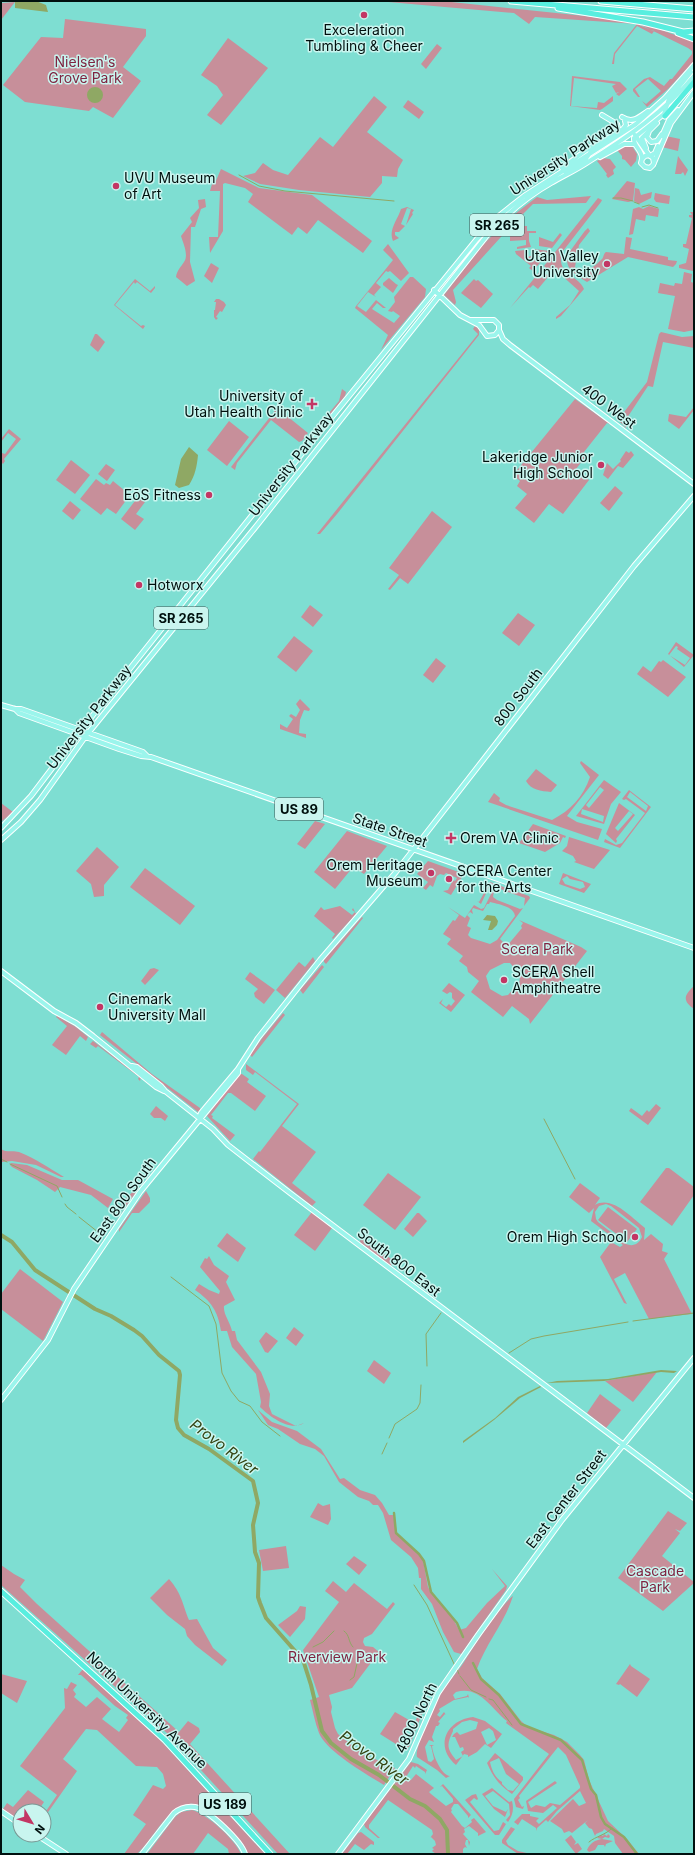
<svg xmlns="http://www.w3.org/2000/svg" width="695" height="1855" font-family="Inter,sans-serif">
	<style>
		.green { fill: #c78f9a; fill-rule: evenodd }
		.water { fill: #8fa864 }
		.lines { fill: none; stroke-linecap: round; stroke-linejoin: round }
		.stream { stroke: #8fa864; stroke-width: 1 }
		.canal { stroke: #8fa864; stroke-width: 2.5 }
		.river { stroke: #8fa864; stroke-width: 4 }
		.major-casing { stroke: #fff; stroke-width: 6 }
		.highway-casing { stroke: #fff; stroke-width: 7 }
		.major { stroke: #9bf5ec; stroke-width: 4 }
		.highway { stroke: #58eedf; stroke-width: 5 }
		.poi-dot { fill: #c33664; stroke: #c9f5ef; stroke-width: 1.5 }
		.labels { text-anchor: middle; stroke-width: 3; stroke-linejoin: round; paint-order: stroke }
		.shield { fill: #c9f5ef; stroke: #3c5552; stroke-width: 1 }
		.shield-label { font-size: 13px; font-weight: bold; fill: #00100e }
		.poi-label { font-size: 14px; fill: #00100e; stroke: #c9f5ef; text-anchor: start }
		.park-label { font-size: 14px; fill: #7f2441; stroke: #c9f5ef }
		.street-label { font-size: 14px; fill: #00100e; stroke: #c9f5ef }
		.water-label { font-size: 15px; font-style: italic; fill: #324210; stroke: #c9f5ef }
	</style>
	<rect width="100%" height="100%" fill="#7eded2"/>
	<path class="green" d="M377,1H442L585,16L648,25L694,42V61L668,89L647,107L642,101L646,104L661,91L648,79L635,89L640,97H638L633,91V89L644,79L650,77L664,86L670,79H672L692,54V51L688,48L641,25H639L654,31L652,34L637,26L615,54L614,64H612L614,53L637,24L535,17L529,24L514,13Z
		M15,2L1,20V3Z
		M65,19L146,29V36L123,67L141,81L113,118L93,107L89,111L25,102L3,85L41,37L63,38Z
		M228,38L268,68L221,125L207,115L223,95L217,86L201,75Z
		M437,44L442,48L426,69L421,64Z
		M572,76L620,82L627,89L619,96L616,94L619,92L616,93L612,86L616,84L574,78L571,106L597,108L598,102L604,103L613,96V101L602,109L600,105L602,109L600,110L570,106Z
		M374,96L387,107L367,132L403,160L398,169L397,177L382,176V183L370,197L299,190L260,184L243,176L255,173L263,163L273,170L288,175L320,137L333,147Z
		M408,100L424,112L419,119L403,107Z
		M666,136L680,139L678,151L662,147Z
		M626,145L632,146L637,154L636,161L631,167L625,160L622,159V156L617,150Z
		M678,156L688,170L685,176L683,172L681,174H675Z
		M603,158L610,159L616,167L613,170L614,174L608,178L606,175L607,174L597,161Z
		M221,169L259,188L312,195L372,241L363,253L318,220L307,234L298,227L292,235L248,202L253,194L245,188L225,183L223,184V231L210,253L209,237H218L220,191H210L212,184L215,183Z
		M627,181L635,183L633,201L628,202L612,199Z
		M635,188L639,189L641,195L652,192L651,198L639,204L634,201Z
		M655,193L670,196L669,204L656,202L654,199Z
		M591,196L586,203L533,204L516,221L523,226H527V231H536V233H529V241L531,247L517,249V247L526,245V240L510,241V227L453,290L456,302L455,305L444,295L482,246L507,220L537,197L547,200Z
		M598,198L602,200L601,202L563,251C554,274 578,274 584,289L561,316L556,319V317L570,305L579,291L559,273L557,272L551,273L544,266Z
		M205,199L206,207L201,209L195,227H191L190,262L195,281L187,286L176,277C177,270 181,267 184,262C189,255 183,243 181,236L192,222L190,218L199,208L198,200Z
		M649,206L659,209L658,217L646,215L645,221L636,219L633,234L629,235L633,209L639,207L643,209Z
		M407,207L414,210L412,213L413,214L406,225L411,209L407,208L401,224L405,226L399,232H395V235L399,238L393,241C388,230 398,219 401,209Z
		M690,212H694L693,271L679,268V265L686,263L689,249L683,247V244H686L692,218L689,217V215H692Z
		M588,228L590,231L579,245L575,267C584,275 594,267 601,260C604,258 603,254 606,252L624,254L626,237L632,238L630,249L668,257V260L677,261L676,264L673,267L628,257L587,282C567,270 560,263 576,243C580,238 583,232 588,228Z
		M560,233L562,235L552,248L539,246V237L553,242Z
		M388,244L409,273L401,281L390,271L388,272L386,271L376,283L381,287L374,295L376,297L368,292L357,306L366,312L376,300L386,308H383L377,303L372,309L394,323L400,316L393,311L392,312L388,311L395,302L394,297L410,277H413L426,289L425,297L381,350L388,335L355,308L356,306L393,260L383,250Z
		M533,249L550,251L533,271L529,268L531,266L516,254L515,251L525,250V255L528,257L533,255Z
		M211,263L219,268L212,283L204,276Z
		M541,270L550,277H548L538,289L533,285L530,288L529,287L510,308Z
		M684,272L692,274L691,282L694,283V330L684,332L668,329L675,296L658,293L660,283L674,286L675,283L682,284Z
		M389,278L396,284L398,285L393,293L383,285V283Z
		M135,279L150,291L155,286V288L151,293L137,282L135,284L134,282L115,305L141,326L143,325L145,326L143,329L114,305Z
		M474,279L476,281L478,280L493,294L481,308L461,293Z
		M216,299H219L224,302L226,305L222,312L220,311L216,317L218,318L216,320L214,317V310H215L216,302H214Z
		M475,326L479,329V335L337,514L320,534H317L478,334L473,329Z
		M661,332L682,337L694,336V348L663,342L653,387L648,386L627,418L626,428L618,420L647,382L659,334Z
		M95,334H97L105,342L98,352L90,345Z
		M342,389L346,392L345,396L306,444L304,443L339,401Z
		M575,399L610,424L607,423L584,452L586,456L576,469L589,480L563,514L549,504L534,523L515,508L527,494L517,486L520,481L513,475Z
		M694,407V410L679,429L668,421L669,414L686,417Z
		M277,408L308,433L302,441L299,442L271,420L237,463L235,470L231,467Z
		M229,421L249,437L227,466L207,450Z
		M9,429L21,439L4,459L5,461L3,464L1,462L2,453L5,454L16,439L8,433L1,442V439Z
		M626,451L629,453L631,451L634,455L623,468L618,466L608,479L603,475L607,463L613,469L621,461L620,460Z
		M71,460L90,475L75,494L56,480Z
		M106,464L115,470L107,481L98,474Z
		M96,479L104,485L106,483L110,485L113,481L130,495L116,514L107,508L101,515L80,499Z
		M615,486L623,493L609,511L600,503Z
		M138,497L145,502L136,514L144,519L135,530L121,519Z
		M70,501L81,510L73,520L62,511Z
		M432,511L452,527L408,584L400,578L390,590L388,589L399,575L389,568Z
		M310,605L323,615L313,627L301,617Z
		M518,613L535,625L519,646L502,633Z
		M294,636L313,651L296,672L277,657Z
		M676,642L694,655L684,667L668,654ZM676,646L678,647L677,649L690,658L685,665L669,655Z
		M436,658L446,666L433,683L423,675Z
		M663,660L686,677L668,697L637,674L643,666L651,672L659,661L661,662Z
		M300,699L310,709L309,711L304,710L300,720L299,733L306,734V738L280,729V724L287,728L293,719L289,716L291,714L296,717L300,710L296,704Z
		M581,761L599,775L567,816L577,822L602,829L598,840L488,802L494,793L500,798L499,801L506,805L552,820C571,810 583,797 590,777L580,763Z
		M536,769L557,785L551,792C541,791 531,790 526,781Z
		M604,780L621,792L611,804L604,824L576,816ZM600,787L604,790L589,808L586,805ZM582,809L604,816L603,822L581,814Z
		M629,790L651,807L620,848L604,842L605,839L616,845L622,843L645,813L626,799L624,800L622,799ZM630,792L648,806L646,811L627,797Z
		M1,803L13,812L1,822Z
		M619,803L635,815L616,839L617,841L616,843L606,834ZM629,811L633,814L618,831L615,828Z
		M315,821L325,824L305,849L297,844Z
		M533,824L566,836L565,838L563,837L560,843L545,852L519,843Z
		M347,831L387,846L364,874L353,867L335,889L314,872Z
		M569,837L610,850L594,869L574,862L576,861L573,856L562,851L567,846Z
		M97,847L119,867L104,885V896L94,897L91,884L76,871Z
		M428,861L464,874L451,895L443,891L448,890L453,880L455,881L457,878L446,873L444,875L440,874L437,876L433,887L430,885L426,890L423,888L428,882L417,874Z
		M145,868L195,906L180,925L130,887Z
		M563,873L591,884L584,893L559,884ZM567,876L570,879L583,882L585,887L580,889L565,884L562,879Z
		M490,882L529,896L530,898L524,906L525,898L508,892L507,893L508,889L506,888L504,892L503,890L496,887L495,889L491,886L489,887L481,904L477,901L479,902Z
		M491,891H494L493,897L497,900L520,909L523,908L500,939L507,946L522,928L521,926L523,923L519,920L581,947L587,951L530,1024L529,1019L512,1006L503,1017L471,992L479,981L468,972L467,967L459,961L463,956L447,944L451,939L443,934L453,920L455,921L459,915L448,907L465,918L474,905L481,909L484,908L492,892ZM490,902C497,904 514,906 515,916L497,940L490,944L471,938L468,935L471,928L467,926L470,918L467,915L470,912L473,914L472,910L473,908L483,911L487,904H489ZM504,963H510L515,969L519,970L520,976L519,985L515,987L508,995L502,996L490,989L486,976L490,970Z
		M340,906L352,915L355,912L352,910L353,908L356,914L333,939L332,938L335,934L314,916L321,907L324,910Z
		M362,917L363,918L326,964L324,962V960Z
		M313,957L315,961L285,998L276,990L299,962L305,967Z
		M322,965L324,967L303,994L300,990Z
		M154,968L159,970L145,985L141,981L150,969Z
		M250,972L275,990L264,1004L255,997L254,993L258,989L245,979Z
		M449,983L465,995L451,1012L439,1003L443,999L441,1003L446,1007L449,1004L451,1006L455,1001L452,998V993L450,992L447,994L442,991Z
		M694,986V1009C683,1001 683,996 694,986Z
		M283,1013L285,1015L252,1057L250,1055L263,1037Z
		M57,1016L76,1027L88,1037L86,1041L80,1036L66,1055L52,1045L67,1026L56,1017Z
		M102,1032L152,1074L200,1108V1111L198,1112L100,1035Z
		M93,1041L141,1077L140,1081L138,1079L139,1077L98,1046L96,1048L90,1044Z
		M246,1064L299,1104L282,1126L316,1152L292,1183L316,1202L312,1206L253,1159L259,1151L260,1152L297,1104L255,1072L253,1075L246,1070Z
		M239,1074H242L249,1079L247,1082L266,1096L255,1111L231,1093H228L211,1115L213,1116L212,1118L235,1135L230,1141L207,1116Z
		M656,1104L661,1108L648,1125L629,1111L631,1108L642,1116L647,1110L649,1112Z
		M156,1106L168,1116L165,1121L161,1118H154L150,1114Z
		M1,1149C7,1153 12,1150 19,1152C35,1158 49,1168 64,1177H61L36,1165L12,1161L2,1162Z
		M11,1163L27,1165L62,1180H78L113,1199L108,1208L91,1195L60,1187L55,1192L37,1180L12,1167L10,1165Z
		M666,1168H669L694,1187V1195L672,1226L640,1202Z
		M388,1173L421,1197L395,1230L363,1205Z
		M580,1183L600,1198L595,1205C612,1195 632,1218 645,1228L644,1240L651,1234L663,1244L662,1251L668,1253L664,1259L692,1314L649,1319L625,1273L614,1279L627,1304L624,1303L600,1257L611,1242L620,1247L623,1245L591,1221L594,1208L589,1213L569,1197ZM606,1204L611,1206L639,1228L642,1237C639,1244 633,1247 626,1244L598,1222L596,1219L595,1212L599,1206Z
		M138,1187L139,1188L109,1230L123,1210L121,1203L124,1202L127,1197Z
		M146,1191L150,1198V1202L139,1213H132L119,1232V1229Z
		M608,1207L637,1229L627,1242L598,1220Z
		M312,1212L332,1228L315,1251L294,1235Z
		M417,1213H419L427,1221L413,1237L404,1229Z
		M227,1233L246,1248L238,1262L217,1246Z
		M361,1237L394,1261L391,1266L360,1242Z
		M209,1256L214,1265L229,1276L226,1282L235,1300L224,1306C223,1314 230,1322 232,1331H235L237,1340L261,1372L270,1394L269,1406L272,1414L296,1426L304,1423C291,1432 270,1417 260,1407L261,1402L256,1374L232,1347L227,1331H221C218,1311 211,1301 195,1290L199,1284L209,1290L219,1294L220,1291L200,1267L205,1258L207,1259Z
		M20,1269L63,1302L43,1341L1,1309V1294Z
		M294,1327L304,1335L296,1346L286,1338Z
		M266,1332L278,1341L268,1353L265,1352L259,1341Z
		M374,1360L391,1373L384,1384L367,1371Z
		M657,1372L633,1402L605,1381Z
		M600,1394L621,1410L606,1428L587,1413Z
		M258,1410L272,1422L297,1431L321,1449L340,1479L344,1478L360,1490L375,1495L382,1503L389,1515H393L398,1536L418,1554L423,1560L428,1587L432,1594L451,1615L459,1630L466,1628L487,1603L505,1586L492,1569L507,1586L506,1590L461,1654L454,1652L443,1632L432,1604L421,1589V1578H419L418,1568L411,1557L391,1540L383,1513L378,1505H373L369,1501L358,1497L339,1482L324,1456L315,1449L300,1444L278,1429L268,1425Z
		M318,1503L323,1506L330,1504L331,1519L328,1525L310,1517Z
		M668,1511L687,1523L680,1531L675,1529L680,1533L662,1556L694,1582V1583L663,1611L618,1578Z
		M286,1546L289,1568L263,1571L259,1550Z
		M354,1556L367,1565L359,1575L346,1564Z
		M1,1565L14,1574L25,1580L20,1587L37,1604L179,1732L188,1721L199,1728L200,1732L190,1744L290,1854H278L168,1734L1,1585Z
		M169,1579C182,1594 182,1603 189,1620L197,1619L213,1648L227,1660L222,1666L195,1645L187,1636L185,1629L167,1615L150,1598Z
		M333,1581L346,1592L354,1583L387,1609L393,1602L395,1604L372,1634L364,1638L363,1642L365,1646L373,1647L379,1652L352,1688L329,1695L332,1707L331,1712L335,1728L338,1734L364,1754L395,1768L384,1785C366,1774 326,1751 319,1733C315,1723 313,1711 310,1700L319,1697L303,1650L339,1602L325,1591Z
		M513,1596C505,1622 486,1643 477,1669L482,1678L500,1694L521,1721L528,1727L554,1735L567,1742L580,1755L584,1760L589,1780L608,1821L627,1839L639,1854H623L615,1843L614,1836L604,1829L603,1831L596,1834L595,1836L592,1829L589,1828L585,1823L588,1820L572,1833L569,1831L564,1833L562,1829L550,1821L573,1799L579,1806L586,1803L580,1791L557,1811L548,1822L546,1820L537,1828L536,1831V1828L522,1819L518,1825L514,1822L522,1814H530V1816L539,1818L536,1821L539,1824L557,1808L553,1805L543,1813L528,1811L526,1801L555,1781L557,1783L528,1802L531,1808L536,1805L545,1807L550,1803L560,1805L580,1788V1786L566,1755L558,1747L519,1796L520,1798L518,1800L522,1807L524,1806L523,1809L516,1807L514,1799L549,1754L506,1723L507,1721C491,1709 480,1685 456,1692L453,1695L455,1699L467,1696L468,1694L469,1698L468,1697L454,1700L439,1709L440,1711L437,1715L440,1717L444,1712L446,1715L445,1714L438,1722L440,1723L438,1726H436L432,1737L434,1742L429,1740L425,1747L428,1761L431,1762L434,1759L431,1746L429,1745H434L432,1746C433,1756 442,1776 450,1776L446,1778L437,1770L417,1757C414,1749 434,1707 439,1697C446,1684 456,1674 464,1662C471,1650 503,1602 513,1596Z
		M300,1606L306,1607L305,1619L290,1637L278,1625L297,1611Z
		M630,1664L631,1666L650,1679L637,1697L620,1684L619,1685L616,1684Z
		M83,1669L161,1741L265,1854H248C244,1840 231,1832 220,1822C216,1818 212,1813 207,1809C175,1788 157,1836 138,1853L124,1854L146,1824L133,1815L153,1785L163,1789L166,1786L163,1774L157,1767L136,1766L97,1730L86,1729L63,1759L77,1771L44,1818V1814L57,1795L20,1766L65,1708L64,1688L67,1689L71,1682L77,1685L73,1690L76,1694L74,1697L86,1707L97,1697L111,1709L102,1719L119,1732L128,1720L126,1718L128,1715L115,1706L81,1675H78Z
		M1,1674L27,1681L17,1703L1,1693Z
		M395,1712L409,1720L399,1746L380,1734Z
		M419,1712L422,1714L409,1747L405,1749L403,1748L406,1745Z
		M473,1717L485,1721L502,1734L491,1748L485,1744L477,1752L468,1757V1755L464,1754L456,1765C434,1747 446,1720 473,1717ZM470,1720L478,1722L476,1729L460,1735L457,1732L454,1734L452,1737H455L460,1748L463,1747L464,1750L461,1752L463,1756L456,1760C446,1748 447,1744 453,1731V1729L462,1722ZM489,1728L493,1731L496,1740L487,1745L481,1732Z
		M495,1753L523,1777V1780L512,1794C499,1785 493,1777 487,1763ZM499,1758L506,1774L519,1784L513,1791L508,1790L502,1784V1782C496,1778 492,1772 490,1762Z
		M411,1762L418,1764L427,1770L425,1774V1772L416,1766L415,1768L413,1766L406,1777L411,1780L416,1774L434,1788L429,1792L431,1794L446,1806L453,1802V1799L442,1786L440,1787L443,1784L471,1815L468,1818V1816L458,1804H454L451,1809L452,1810L451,1812L462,1826L465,1828L472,1822L471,1820L474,1818L486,1832L478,1836V1833L469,1826L464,1829L465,1832L463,1834L470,1842L469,1846L468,1840H466L465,1844L467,1848L465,1847L463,1849V1853L466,1854H436L432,1851L434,1849L432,1848L436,1845L435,1841L431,1837L430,1838L433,1834L432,1830L388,1800L369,1825V1828L380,1838H378L365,1827L364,1824Z
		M492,1788L509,1802L512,1801C514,1809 513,1815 508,1822L506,1820L510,1815L509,1804L493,1791L485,1796L493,1806L506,1812L508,1809L505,1817L494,1809L482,1794Z
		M28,1790L44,1802L38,1811H20V1820L3,1809L7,1803L13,1807Z
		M472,1795L476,1794L478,1799L477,1800L474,1798L470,1802L494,1831L499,1830L503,1822L506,1824L499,1835H495L465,1800Z
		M192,1810C206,1813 236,1840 241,1854H229L228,1849L208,1833L193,1854H147L175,1817L181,1812Z
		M511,1827L515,1829L506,1841L508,1845L518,1851L531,1854H518L502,1843V1840Z
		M361,1832L374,1842V1845L371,1844L364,1850L355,1844L347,1854H342L358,1833Z
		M604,1834L607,1836L608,1834L610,1836L609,1838L605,1837L602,1839L613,1841L606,1844L605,1847L604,1845H598L595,1850L589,1852L587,1850C590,1843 595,1840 602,1839L597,1838L601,1835L603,1836Z
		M571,1835L576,1842L574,1845L578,1843L582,1849L576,1854L565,1840Z"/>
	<path class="water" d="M25,1H36L46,5L48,12L15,8V2Z
		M87 95a8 8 0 1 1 16 0a8 8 0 1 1-16 0Z
		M189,447L198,455C197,466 195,476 189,485L179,488L175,485L181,459Z
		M487,915L495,916L498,921L497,925L492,930H488L491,921L483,920Z
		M661,1370L677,1371L674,1373L661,1372L604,1381L547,1383L557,1381L608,1379Z
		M540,1386L541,1387L520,1398L494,1420L463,1443V1441L495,1418L518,1397Z"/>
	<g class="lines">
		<path class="stream" d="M239,175L259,186L285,191L394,201
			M613,198H621L633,201
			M634,202L639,204
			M642,207L649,205L658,208
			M544,1119L575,1179
			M1,1159L7,1162
			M10,1164L57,1186L62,1197
			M65,1204L67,1207L76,1214
			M79,1217L103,1236
			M171,1277L209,1306L216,1324L222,1373L231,1391L239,1401L250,1406L262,1422L280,1436
			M633,1321L694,1313
			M509,1353L531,1339L544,1336L628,1322
			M427,1366L426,1334L441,1313
			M389,1438L395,1424L417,1409L420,1403L421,1385
			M382,1454L387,1443
			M414,1585L427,1605L455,1666
			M344,1631C350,1635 348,1642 353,1647
			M313,1647L323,1642L334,1631
			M457,1669L459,1674
			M460,1676L471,1690L486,1697
			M350,1680L354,1677L358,1659
			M489,1699L493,1700L512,1725
			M589,1842C596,1836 606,1835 612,1828"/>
		<path class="canal" d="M394,1513L396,1533L419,1554L424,1561L431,1592L457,1623L463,1637
			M473,1663L481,1679L499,1695L521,1724L561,1740L582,1760L591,1789L596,1795L601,1817L605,1824L624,1837L637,1854"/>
		<path class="river" d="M1,1235L12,1242L35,1270L95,1309L111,1316L134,1330L142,1336L159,1355L179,1371L180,1375L176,1420L178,1428L184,1435L209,1449L253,1481L258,1503L253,1525L255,1552L259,1563L258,1597L260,1603L266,1618L303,1660L311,1685L322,1731L331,1743L351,1759L379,1775L410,1799L425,1806L440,1819L447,1830L448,1854"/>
		<defs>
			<path id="major" d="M602,115L617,124L618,128L615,132
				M622,117C633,124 639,117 648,111
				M649,131L647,137L651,142L657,141L662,134
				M635,135L649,155L653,158L654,163
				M662,136L669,120L678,110
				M646,148L642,138L657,123
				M650,156L655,153L658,146
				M600,157L624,144H635
				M642,158C642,150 633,146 634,138L664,114L669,99L691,72
				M645,167L650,168L653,165L671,123L694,92
				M645,167L641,163L642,159L645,156L649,155
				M562,168L592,146
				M565,172L585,160L594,147L623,129L626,125L625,121
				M434,290L460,315L479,325L487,336L495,335L499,330V325L494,320H470
				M499,330L503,339L510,345L694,484
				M1,705L15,709H21L143,752L147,756
				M15,709L19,713L119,749L141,756L151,757L694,948
				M1,828L31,796L85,725L261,504L477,239L500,215L524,196L636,124L665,98L694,65
				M1,840L21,822L40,800L85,737L254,529L489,233C507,214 528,196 551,183C563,176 576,170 588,162C628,137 664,112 694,76
				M1,971L54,1011L76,1023L93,1036L156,1087L164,1091
				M132,1066L137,1067L161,1086L165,1091L213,1129L228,1145L290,1193L694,1498
				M199,1118L201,1113L238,1069L258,1038L320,960L396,872L634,566L694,496
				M1,1400L48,1340L74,1289L140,1192L238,1073V1069
				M1,1811L20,1824
				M37,1835L66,1854
				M142,1854L174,1813C180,1808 188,1806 195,1807C209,1810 241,1841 245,1854
				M338,1854L409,1759L438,1693L478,1635L562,1520L694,1358"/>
			<path id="highway" d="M511,1L694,17
				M601,1L694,9
				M558,8L643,22L683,32L694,31
				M678,33L694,39
				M665,116L694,82
				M1,1591L165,1740L270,1854"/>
		</defs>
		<use href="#major" class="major-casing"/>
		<use href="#highway" class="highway-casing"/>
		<use href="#major" class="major"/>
		<use href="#highway" class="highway"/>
	</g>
	<g class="poi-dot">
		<circle cx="364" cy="15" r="4"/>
		<circle cx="116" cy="186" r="4"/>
		<circle cx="607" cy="264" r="4"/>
		<path d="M310 398h4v4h4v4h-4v4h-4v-4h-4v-4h4z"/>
		<circle cx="601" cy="465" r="4"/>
		<circle cx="209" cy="495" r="4"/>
		<circle cx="139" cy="585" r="4"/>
		<path d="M449 832h4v4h4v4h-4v4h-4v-4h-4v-4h4z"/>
		<circle cx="431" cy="873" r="4"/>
		<circle cx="449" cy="879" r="4"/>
		<circle cx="504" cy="980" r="4"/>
		<circle cx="100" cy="1007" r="4"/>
		<circle cx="635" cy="1237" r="4"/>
	</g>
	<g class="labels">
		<g class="shield">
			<rect x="470" y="214" width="54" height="22" rx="3"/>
			<rect x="154" y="607" width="54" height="22" rx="3"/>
			<rect x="275" y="798" width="48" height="22" rx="3"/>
			<rect x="199" y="1793" width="52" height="22" rx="3"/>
		</g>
		<g class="shield-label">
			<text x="497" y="230">SR 265</text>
			<text x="181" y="623">SR 265</text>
			<text x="299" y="814">US 89</text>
			<text x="225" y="1809">US 189</text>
		</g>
		<g class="poi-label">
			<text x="364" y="35" text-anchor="middle">Exceleration<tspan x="364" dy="16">Tumbling &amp; Cheer</tspan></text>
			<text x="124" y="183">UVU Museum<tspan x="124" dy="16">of Art</tspan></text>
			<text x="599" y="261" text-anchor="end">Utah Valley<tspan x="599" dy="16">University</tspan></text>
			<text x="303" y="401" text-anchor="end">University of<tspan x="303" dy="16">Utah Health Clinic</tspan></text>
			<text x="593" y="462" text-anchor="end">Lakeridge Junior<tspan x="593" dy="16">High School</tspan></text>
			<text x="201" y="500" text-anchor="end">EōS Fitness</text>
			<text x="147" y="590">Hotworx</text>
			<text x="460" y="843">Orem VA Clinic</text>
			<text x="423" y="870" text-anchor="end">Orem Heritage<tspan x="423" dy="16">Museum</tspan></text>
			<text x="457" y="876">SCERA Center<tspan x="457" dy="16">for the Arts</tspan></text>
			<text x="512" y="977">SCERA Shell<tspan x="512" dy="16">Amphitheatre</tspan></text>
			<text x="108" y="1004">Cinemark<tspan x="108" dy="16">University Mall</tspan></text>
			<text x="627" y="1242" text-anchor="end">Orem High School</text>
		</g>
		<g class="park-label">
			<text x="85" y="67">Nielsen's<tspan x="85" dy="16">Grove Park</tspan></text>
			<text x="537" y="954">Scera Park</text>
			<text x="655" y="1576">Cascade<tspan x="655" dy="16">Park</tspan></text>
			<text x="337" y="1662">Riverview Park</text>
		</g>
		<g class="street-label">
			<text transform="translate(565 157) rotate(-33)" y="5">University Parkway</text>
			<text transform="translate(609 406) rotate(37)" y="5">400 West</text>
			<text transform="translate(291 464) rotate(-52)" y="5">University Parkway</text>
			<text transform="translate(518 697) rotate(-52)" y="5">800 South</text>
			<text transform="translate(89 717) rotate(-52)" y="5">University Parkway</text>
			<text transform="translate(390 830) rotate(19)" y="5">State Street</text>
			<text transform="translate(123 1200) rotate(-54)" y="5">East 800 South</text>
			<text transform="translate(399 1262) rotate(38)" y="5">South 800 East</text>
			<text transform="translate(566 1499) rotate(-52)" y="5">East Center Street</text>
			<text transform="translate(147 1710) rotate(44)" y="5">North University Avenue</text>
			<text transform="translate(416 1718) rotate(-64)" y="5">4800 North</text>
		</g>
		<g class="water-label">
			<text transform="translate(224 1447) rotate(37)" y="5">Provo River</text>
			<text transform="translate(374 1758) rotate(36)" y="5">Provo River</text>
		</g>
	</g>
	<rect width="695" height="1855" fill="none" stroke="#00100e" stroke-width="4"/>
	<g transform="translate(32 1823) rotate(128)"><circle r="19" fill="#c9f5ef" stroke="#799995"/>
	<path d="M0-3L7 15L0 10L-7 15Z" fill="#c33664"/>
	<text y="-6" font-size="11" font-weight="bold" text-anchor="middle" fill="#00100e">N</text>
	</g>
</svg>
